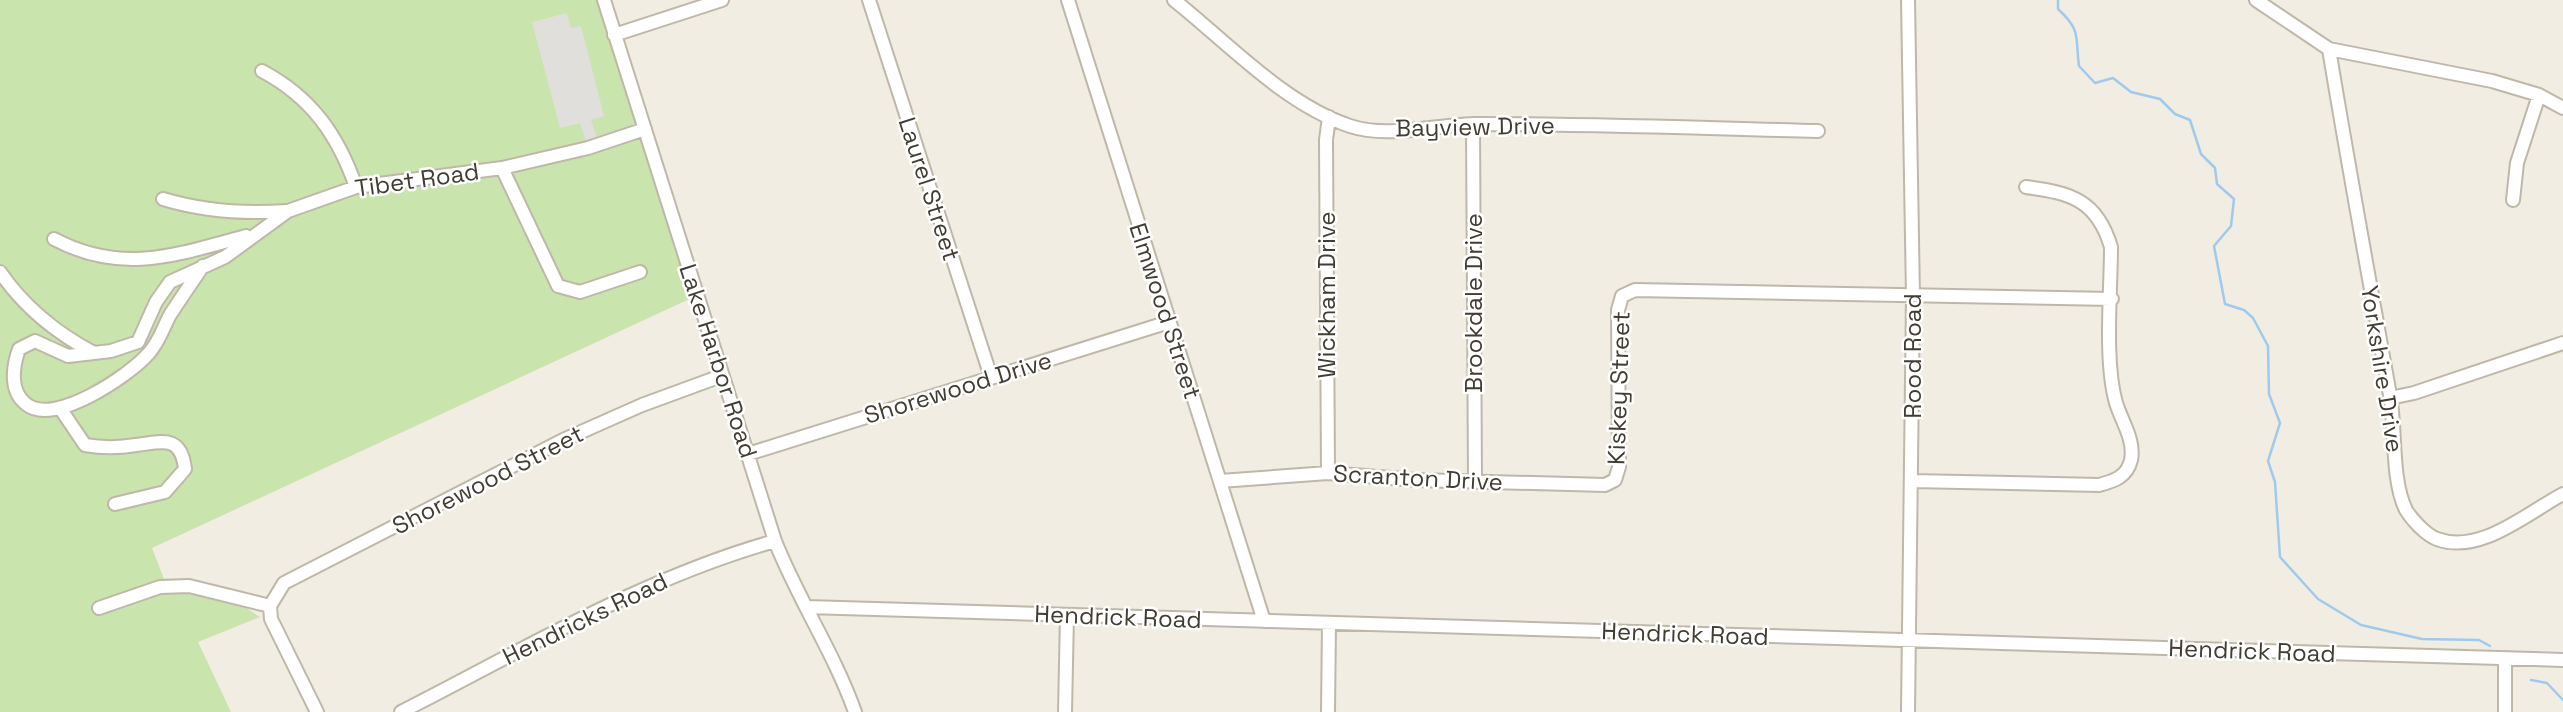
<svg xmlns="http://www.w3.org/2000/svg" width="2563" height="712" font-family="'Space Grotesk',sans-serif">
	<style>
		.green { fill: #c9e4ac }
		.parking { fill: #e1dfdb }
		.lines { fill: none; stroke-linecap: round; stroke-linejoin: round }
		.stream { stroke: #a0caed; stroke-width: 2.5 }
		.minor-casing { stroke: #bfb8a9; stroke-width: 16 }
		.minor { stroke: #fff; stroke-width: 12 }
		.labels { text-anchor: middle; stroke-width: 5; stroke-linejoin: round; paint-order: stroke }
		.street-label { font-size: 24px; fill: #423d33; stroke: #fff }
	</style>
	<rect width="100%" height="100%" fill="#f1ede3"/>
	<path class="green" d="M0,0H603L696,296L152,548L167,587L246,608L260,617L198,642L231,712H0Z"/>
	<path class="parking" d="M567,13L571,28L581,26L604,116L591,120L599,144L588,148L580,123L560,128L532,22Z"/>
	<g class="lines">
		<path class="stream" d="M2058,0V9C2082,31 2075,37 2079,66L2095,83L2113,78L2131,92L2160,99L2175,114L2190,120L2201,154L2215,168L2217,184L2234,199L2231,226L2214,246L2225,304L2244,310L2253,318L2268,346L2269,394L2280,423L2268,461L2275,482L2280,557L2318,599L2361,625L2422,639L2479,640L2490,646
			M2531,680L2547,683L2563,700"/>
		<defs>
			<path id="minor" d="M604,0L775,541C798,599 834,653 855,712
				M869,0L991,377
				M1068,0L1264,621
				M1174,0C1228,43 1284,104 1350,126C1389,139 1438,124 1478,124C1591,124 1705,128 1818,131
				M1908,0L1913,297L1908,712
				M2256,0L2329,49L2492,81L2539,95L2563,108
				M614,35L722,0
				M2329,49C2348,164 2369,279 2390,395C2396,428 2391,480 2406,510C2412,520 2426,535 2437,539C2480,555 2527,513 2563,494
				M262,71C311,97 338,135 356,187
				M1473,124L1475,481
				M502,168L558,286L580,292L640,272
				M163,199C203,211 245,214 287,211
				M2513,200L2517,163L2539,95
				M54,239C122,275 176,255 246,236
				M203,266C192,282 181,298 170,315C163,328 159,342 149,353C130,375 54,427 26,404C9,391 13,366 19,349L35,341L68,356L111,351L138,342L156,302L170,282L225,257L288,211L356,187L502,168L588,148L645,129
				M0,272C24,307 56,333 94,353
				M2390,398L2414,393L2563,343
				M60,408L85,445C102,448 118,448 136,445C162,442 181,434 185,469L165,492L115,504
				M748,454L1169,322
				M1328,473L1326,140L1329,117
				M1220,481L1328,473L1416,480L1605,485L1615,480L1619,467L1618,310L1622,296L1635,290L2112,299
				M1912,481L2099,485C2114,481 2127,477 2131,460C2135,440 2122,422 2116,403C2104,360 2111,293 2111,247C2097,200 2071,193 2026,187
				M270,606L284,583L563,440L642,405L721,376
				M270,606L271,619L317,712
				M807,607L2563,660
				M99,608L160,587L189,586L270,606
				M401,712C523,650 643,578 775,541
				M1065,712L1067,615
				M1328,712L1329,623
				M2505,712V659"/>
		</defs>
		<use href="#minor" class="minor-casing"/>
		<use href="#minor" class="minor"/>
	</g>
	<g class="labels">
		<g class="street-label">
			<text transform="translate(1475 127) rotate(-1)" y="8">Bayview Drive</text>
			<text transform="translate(417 180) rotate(-8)" y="8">Tibet Road</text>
			<text transform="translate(929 189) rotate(72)" y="8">Laurel Street</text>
			<text transform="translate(1327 295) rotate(-90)" y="8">Wickham Drive</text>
			<text transform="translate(1474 303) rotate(-90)" y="8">Brookdale Drive</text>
			<text transform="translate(1165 311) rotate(72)" y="8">Elmwood Street</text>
			<text transform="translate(1913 356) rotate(-90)" y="8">Rood Road</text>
			<text transform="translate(718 361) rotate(72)" y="8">Lake Harbor Road</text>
			<text transform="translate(2382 369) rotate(81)" y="8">Yorkshire Drive</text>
			<text transform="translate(958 388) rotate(-17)" y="8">Shorewood Drive</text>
			<text transform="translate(1619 388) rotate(-88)" y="8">Kiskey Street</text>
			<text transform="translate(1418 478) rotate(3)" y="8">Scranton Drive</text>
			<text transform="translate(488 480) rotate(-27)" y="8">Shorewood Street</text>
			<text transform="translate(1118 617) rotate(2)" y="8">Hendrick Road</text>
			<text transform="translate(585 619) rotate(-26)" y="8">Hendricks Road</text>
			<text transform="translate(1685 634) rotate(2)" y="8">Hendrick Road</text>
			<text transform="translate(2252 651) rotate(2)" y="8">Hendrick Road</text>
		</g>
	</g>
</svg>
